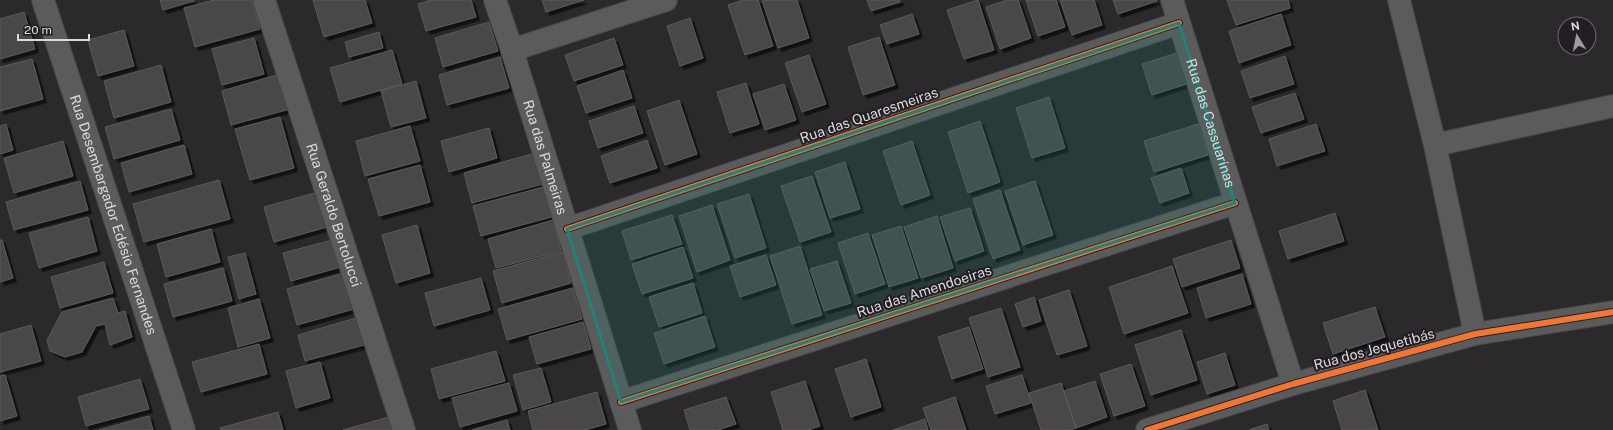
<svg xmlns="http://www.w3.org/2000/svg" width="1613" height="430" font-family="'Public Sans',sans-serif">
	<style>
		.building { fill: #484648; stroke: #5c5a5c; filter: url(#shadow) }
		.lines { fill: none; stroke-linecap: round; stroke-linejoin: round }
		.minor-casing { stroke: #474647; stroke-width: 24 }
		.minor { stroke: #5c5b5b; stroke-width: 22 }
		.cycleway-casing { stroke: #221e23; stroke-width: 8 }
		.cycleway { stroke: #f07635; stroke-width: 6 }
		.marked { fill: #248079; fill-opacity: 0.2; stroke: #248079; stroke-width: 3; stroke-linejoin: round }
		.labels { text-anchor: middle; stroke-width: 4; stroke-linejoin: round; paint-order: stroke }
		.street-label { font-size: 14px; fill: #dddadd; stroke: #221e23 }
	</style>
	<defs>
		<filter id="shadow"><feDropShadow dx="3.5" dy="3.5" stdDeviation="0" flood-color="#0009"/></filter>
	</defs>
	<rect width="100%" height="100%" fill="#2b292c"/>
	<path class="building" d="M160,0H194V1L163,10Z
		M214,0H252L260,29L195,47L184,8Z
		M313,0H365L372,23L324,37Z
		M431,0H471L476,17L426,31L418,4Z
		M542,0H584L546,12Z
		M743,0H758L773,46L745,55L728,5Z
		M762,0H797L809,38L778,48Z
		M867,0H900V2L871,11Z
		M978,0L994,50L964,59L947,10Z
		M1007,0H1018L1031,38L1000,49L986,7Z
		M1026,0H1056L1065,27L1038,36Z
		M1060,0H1094L1102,25L1072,35Z
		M1113,0H1156L1157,1L1118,14Z
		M1227,0H1288L1290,8L1236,25Z
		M24,12L35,49L0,59V19Z
		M912,14L919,34L887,44L880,25Z
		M1281,14L1291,45L1239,63L1229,31Z
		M690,18L703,58L680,66L667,26Z
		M489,22L498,51L443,67L435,38Z
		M124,30L134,66L98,76L88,40Z
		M379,32L383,48L349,57L345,42Z
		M879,37L895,85L863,95L848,47Z
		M254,38L264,74L222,85L212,49Z
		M614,38L623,65L574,81L565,55Z
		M392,50L402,84L340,102L330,68Z
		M1186,50L1196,81L1152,95L1142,64Z
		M809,55L826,104L802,112L785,63Z
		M1285,56L1294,84L1250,98L1241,71Z
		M500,57L509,88L447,105L439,75Z
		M32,59L43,99L0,111V67Z
		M161,65L171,102L114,118L104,81Z
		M623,70L632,98L586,113L577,86Z
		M280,74L290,109L231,125L222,91Z
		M416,81L426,118L391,127L381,91Z
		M746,83L759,124L730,133L717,92Z
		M784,84L796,120L765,130L753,94Z
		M1295,93L1304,119L1261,133L1252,107Z
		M1049,97L1065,148L1032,158L1016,108Z
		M679,100L697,154L665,165L647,111Z
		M634,106L643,133L598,148L589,121Z
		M171,109L180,140L114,159L105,127Z
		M280,117L294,168L250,180L235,129Z
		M980,121L1000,182L968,193L948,132Z
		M6,124L13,150L0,154V126Z
		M1198,124L1208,155L1154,172L1144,141Z
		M1316,124L1325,151L1277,166L1269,139Z
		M410,126L420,161L365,176L356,141Z
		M489,128L497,158L449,172L441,141Z
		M647,140L657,168L610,183L601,156Z
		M63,141L73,176L14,193L4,158Z
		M912,141L930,195L901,205L883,151Z
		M184,145L192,174L129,192L121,163Z
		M535,153L543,184L472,203L464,173Z
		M845,162L860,209L830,218L815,172Z
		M420,165L430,202L379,216L368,179Z
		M1181,168L1189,193L1160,203L1151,178Z
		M812,176L831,232L800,242L781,186Z
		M219,180L230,219L144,242L133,204Z
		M80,181L88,210L14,230L6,202Z
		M1035,181L1053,235L1023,245L1005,191Z
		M547,186L555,216L481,236L473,206Z
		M1000,190L1020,250L993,259L973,199Z
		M318,192L327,227L274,242L264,207Z
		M749,194L766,248L735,258L717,204Z
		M712,205L730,260L697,272L679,216Z
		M970,208L984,251L955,261L940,217Z
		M1335,213L1344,241L1288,259L1279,231Z
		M672,215L682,244L631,260L622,231Z
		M937,216L953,268L921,278L904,227Z
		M88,217L97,251L39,268L29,233Z
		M553,220L561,251L496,268L488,239Z
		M417,225L430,273L396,283L382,235Z
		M901,226L918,278L889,287L872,235Z
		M211,229L220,262L166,277L157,244Z
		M868,233L885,284L855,294L838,243Z
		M0,240H2L13,278L0,282Z
		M333,240L341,267L291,281L283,253Z
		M1231,240L1240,268L1182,287L1173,259Z
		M800,246L822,315L792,324L770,256Z
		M683,247L693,278L642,294L632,264Z
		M563,252L571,283L502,303L493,271Z
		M245,253L256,294L239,299L228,257Z
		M766,255L776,285L740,297L730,266Z
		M837,261L851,303L824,311L810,269Z
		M104,262L113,293L60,308L51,277Z
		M1172,266L1188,313L1124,334L1109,287Z
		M223,268L232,301L173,317L164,284Z
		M344,273L354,309L297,325L287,289Z
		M1242,274L1251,304L1206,318L1197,288Z
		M481,278L490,310L434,326L425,293Z
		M693,283L702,313L659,327L649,297Z
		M573,288L582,319L507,340L498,309Z
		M1069,290L1087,346L1057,355L1039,300Z
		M1034,297L1041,321L1023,327L1015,304Z
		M113,298L118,313L125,311L132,337L110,345L105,324L96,326L82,352L65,357L50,351L47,340L62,312Z
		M259,299L270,338L238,347L228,308Z
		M1375,307L1385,337L1333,354L1323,323Z
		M1001,308L1020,367L988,377L969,318Z
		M705,316L715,347L664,364L654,333Z
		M356,318L364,345L305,361L298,335Z
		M583,322L591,349L537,364L529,337Z
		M31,325L41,361L0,372V334Z
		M969,327L983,369L952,379L938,337Z
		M1181,330L1197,380L1151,395L1135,345Z
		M259,344L267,374L201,392L192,362Z
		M496,351L505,381L439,399L431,369Z
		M1225,353L1235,385L1207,394L1197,362Z
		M866,359L881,407L851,417L835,369Z
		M320,362L330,398L296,408L286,371Z
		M1131,364L1145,406L1114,416L1100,374Z
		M541,368L551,402L523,410L513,375Z
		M5,375L17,416L0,421V376Z
		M1022,375L1031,403L995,414L986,386Z
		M140,379L149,409L86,426L78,397Z
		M805,381L820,426L808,430H783L771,392Z
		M1095,381L1107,417L1076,428L1064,391Z
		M509,383L517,411L460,427L452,398Z
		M1061,383L1076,428L1069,430H1041L1029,393Z
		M1365,390L1378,430H1342L1333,401Z
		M597,392L606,424L585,430H533L528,411Z
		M726,397L736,424L718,430H690L684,410Z
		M955,397L966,430H931L923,408Z
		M278,412L283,430H221L220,428Z
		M149,416L153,430H99Z
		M389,417L393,430H343Z
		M925,419L928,430H893Z
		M507,420L510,430H472Z
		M1267,424L1269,430H1249Z"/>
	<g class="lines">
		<defs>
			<g id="minor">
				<path id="s1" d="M43,0L184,430"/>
				<path id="s2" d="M264,0L404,430"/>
				<path id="s3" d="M495,0L512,50L630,430"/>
				<path id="s4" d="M1172,0L1293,384"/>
				<path d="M1399,0L1435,145L1475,334"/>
				<path d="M512,50L666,0"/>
				<path d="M1435,145L1613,106"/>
				<path d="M567,229L1179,23"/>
				<path d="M621,402L1235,203"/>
				<path d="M1147,430L1293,384L1475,334L1613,312"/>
			</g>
		</defs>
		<use href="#minor" class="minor-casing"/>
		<use href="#minor" class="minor"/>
		<defs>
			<path id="cycleway" d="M567,229L1179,23
				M621,402L1235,203
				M1147,430L1293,384L1475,334L1613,312"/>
		</defs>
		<use href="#cycleway" class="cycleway-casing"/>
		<use href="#cycleway" class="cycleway"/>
	</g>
	<path class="marked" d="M1179,23L1235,203L621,402L567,229Z"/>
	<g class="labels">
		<g class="street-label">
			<text transform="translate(869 115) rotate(-19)" y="5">Rua das Quaresmeiras</text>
			<text dy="5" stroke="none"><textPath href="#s4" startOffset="129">Rua das Cassuarínas</textPath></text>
			<text dy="5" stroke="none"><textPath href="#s3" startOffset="165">Rua das Palmeiras</textPath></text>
			<text dy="5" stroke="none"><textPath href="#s1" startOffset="226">Rua Desembargador Edésio Fernandes</textPath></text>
			<text dy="5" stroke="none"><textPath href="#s2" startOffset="226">Rua Geraldo Bertolucci</textPath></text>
			<text transform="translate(924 291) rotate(-18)" y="5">Rua das Amendoeiras</text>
			<text transform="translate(1374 349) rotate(-15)" y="5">Rua dos Jequetibás</text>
		</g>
	</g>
	<g transform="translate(1577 36) rotate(350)"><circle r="19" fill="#221e23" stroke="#6d696d"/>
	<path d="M0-3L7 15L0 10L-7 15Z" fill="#9f9c9f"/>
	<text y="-6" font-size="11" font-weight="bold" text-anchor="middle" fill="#dddadd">N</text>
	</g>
	<path d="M18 34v6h71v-6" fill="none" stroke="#dddadd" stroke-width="2"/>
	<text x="24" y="34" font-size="12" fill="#dddadd" stroke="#221e23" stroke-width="3" paint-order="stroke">20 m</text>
</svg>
